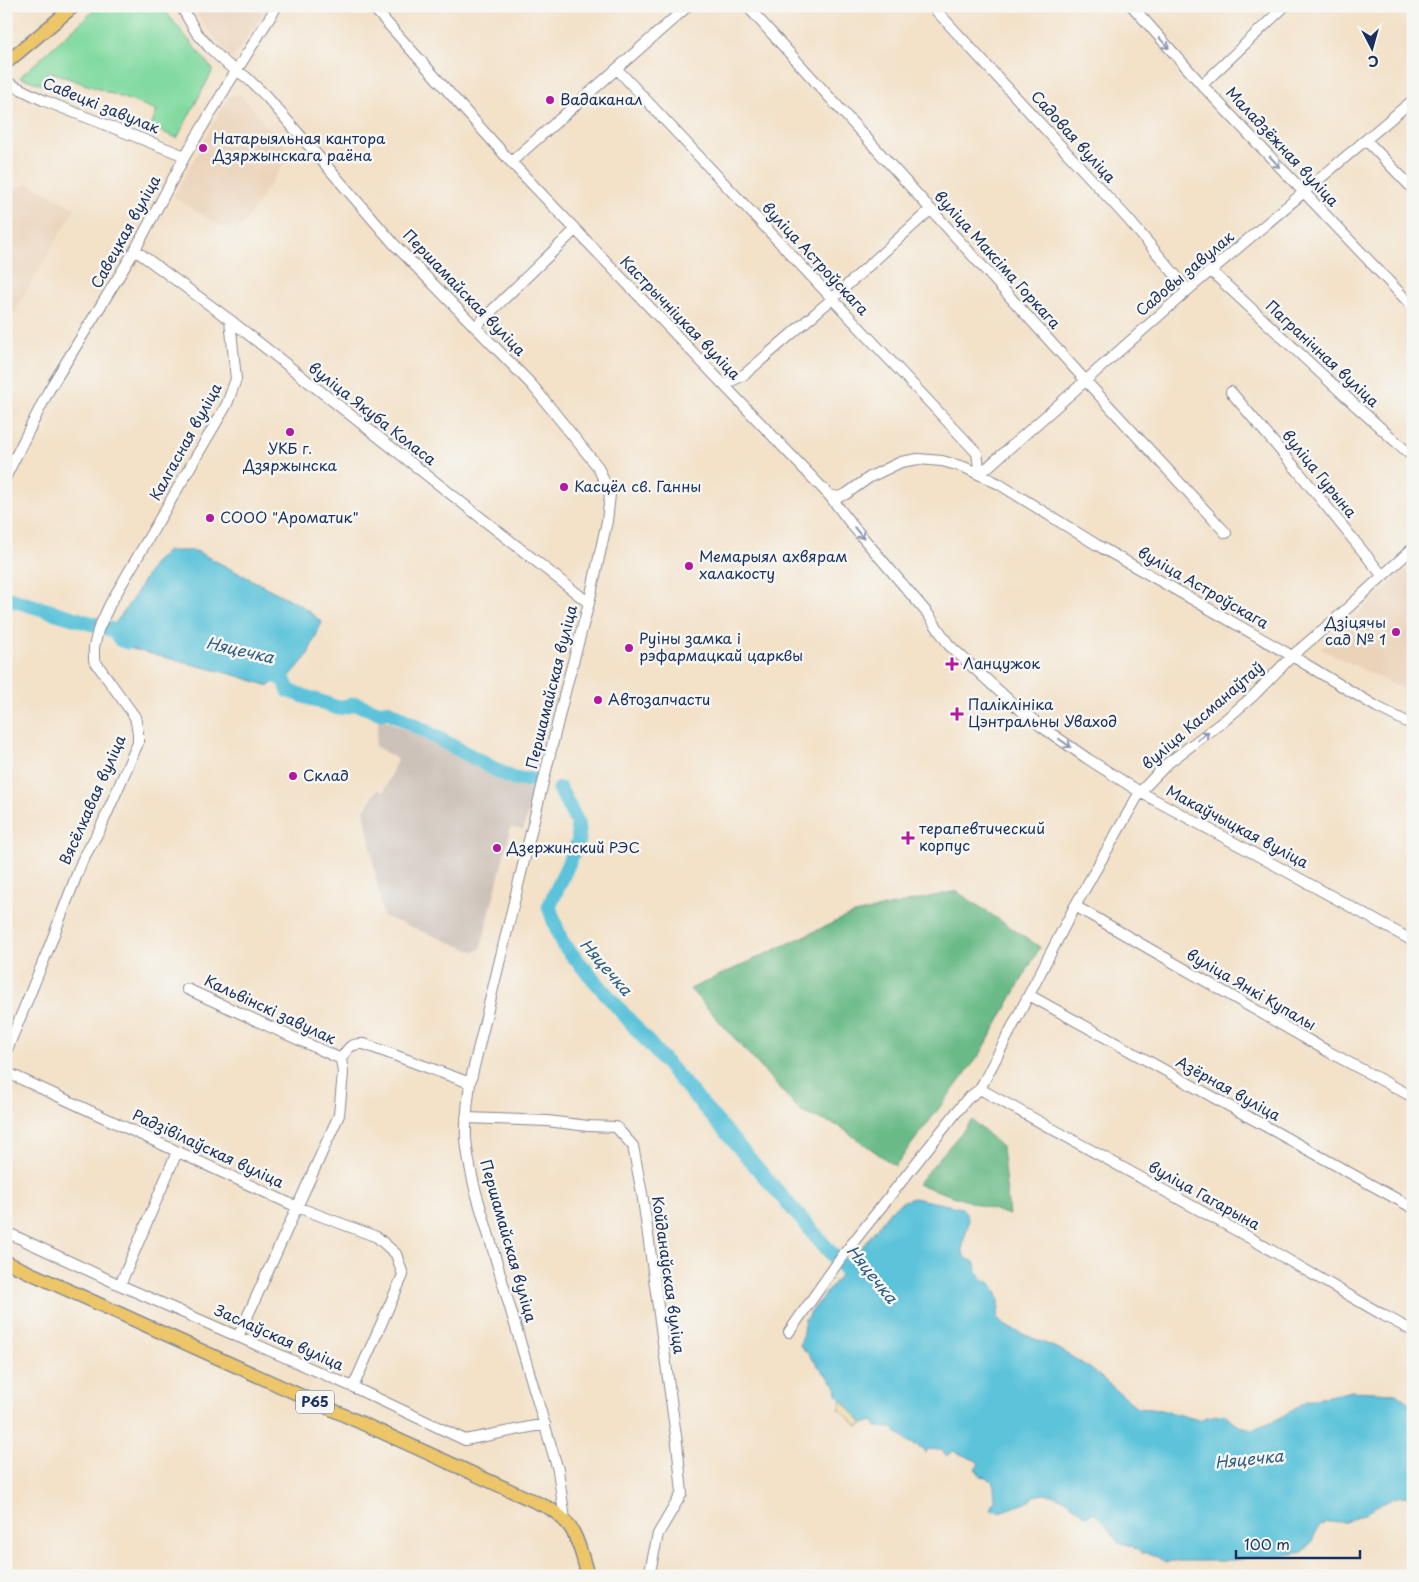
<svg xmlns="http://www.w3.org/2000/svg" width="1419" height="1582" font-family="'Playpen Sans',sans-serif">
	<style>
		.built { fill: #ebd3ba }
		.industrial { fill: #cdc2b9 }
		.green { fill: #82daa0; stroke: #4e847f }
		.forest { fill: #69ba86; stroke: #427472 }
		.sand { fill: #eeda9e; stroke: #84847e }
		.water { fill: #5cc3da; stroke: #3c799c }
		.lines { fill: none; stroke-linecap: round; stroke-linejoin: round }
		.river { stroke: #5cc3da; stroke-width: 15 }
		.minor-casing { stroke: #878893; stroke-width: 12 }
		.major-casing { stroke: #878893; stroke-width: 15 }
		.minor { stroke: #fff; stroke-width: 10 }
		.major { stroke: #ecc669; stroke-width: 12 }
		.oneway { stroke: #8d97ae }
		.poi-dot { fill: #b5179e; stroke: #f6f6f2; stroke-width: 2 }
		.labels { text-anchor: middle; stroke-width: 5; stroke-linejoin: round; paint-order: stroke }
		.shield { fill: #f6f6f2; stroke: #5d6b8a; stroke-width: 1 }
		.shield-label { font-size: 14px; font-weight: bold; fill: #1b2f5e }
		.poi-label { font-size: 15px; fill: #1b2f5e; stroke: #f6f6f2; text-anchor: start }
		.street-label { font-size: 15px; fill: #1b2f5e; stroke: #f6f6f2 }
		.water-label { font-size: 16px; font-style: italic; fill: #2e5b83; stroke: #f6f6f2 }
	</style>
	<rect width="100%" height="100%" fill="#f6f6f2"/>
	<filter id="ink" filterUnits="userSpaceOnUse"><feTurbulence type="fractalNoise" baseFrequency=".02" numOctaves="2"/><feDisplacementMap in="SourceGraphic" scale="10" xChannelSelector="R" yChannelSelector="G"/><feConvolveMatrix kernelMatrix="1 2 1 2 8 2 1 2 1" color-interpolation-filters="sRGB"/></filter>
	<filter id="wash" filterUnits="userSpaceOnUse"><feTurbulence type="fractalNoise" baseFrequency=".0096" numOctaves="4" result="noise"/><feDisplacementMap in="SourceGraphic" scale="20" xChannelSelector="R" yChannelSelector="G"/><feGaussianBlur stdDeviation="1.12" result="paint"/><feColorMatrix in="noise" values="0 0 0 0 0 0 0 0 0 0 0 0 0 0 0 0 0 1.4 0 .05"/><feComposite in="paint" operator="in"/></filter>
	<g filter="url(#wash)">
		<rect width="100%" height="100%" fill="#f3e1c8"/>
		<path class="built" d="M190,6H269L232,59Z
			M240,94L291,153L236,235L173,197L229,96Z
			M28,183L75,208L6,327V193Z
			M1413,562V694L1321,649Z"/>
		<path class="industrial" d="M379,717L535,791L523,830L511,827L481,948L475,952L383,916L364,810L378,789L384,792L397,759L375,746Z"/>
		<path class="green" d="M99,6H161L213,70L177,138L151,127L157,110L48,71L43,85L20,77Z"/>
		<path class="forest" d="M956,891L1040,947L981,1053L895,1166L839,1126L801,1112L690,989L850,915Z
			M972,1120L1002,1147L1009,1215L917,1184Z"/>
		<path class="sand" d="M842,1400L863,1424L858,1426L839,1409Z"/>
		<path class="water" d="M168,551H196L302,606L322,622L307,656L291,675L279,677L269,686L235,675L116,645L112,628L134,597L154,563Z
			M913,1198L962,1208C974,1220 965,1230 963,1244C962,1248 963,1253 964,1257L976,1263L977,1272L983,1279L992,1284L999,1299V1308L997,1317L1003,1324L1011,1329L1061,1350L1091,1369L1138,1408L1161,1410L1199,1420L1207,1417L1224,1414L1239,1426L1253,1429L1276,1420L1306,1401L1352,1391L1396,1393L1413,1406V1495L1397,1497L1376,1506L1363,1515L1345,1522H1326L1318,1528L1313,1539L1303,1552L1276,1557L1256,1556L1231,1561H1172L1165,1563C1159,1557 1150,1552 1141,1553L1132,1546L1119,1542L1096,1513H1092L1086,1516L1067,1500L1054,1495L1044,1494L1035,1496L1026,1503L999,1512L991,1510L992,1504L995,1501L994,1487L992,1481L986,1477L980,1476L975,1468L979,1464L977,1461L953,1451L946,1456L942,1450L928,1449L925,1453L923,1448L907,1441L892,1428L876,1427L873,1421L863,1424L837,1394L836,1386L800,1345C803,1337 803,1329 805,1320L891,1210L904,1201Z"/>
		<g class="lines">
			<path class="river" d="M6,598L113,630L121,640L127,642
				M259,672L283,678L289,691L338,708L356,704L381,713L388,711L513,779L536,780
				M560,789L577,822L579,840L549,907L562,943L857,1283"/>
		</g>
	</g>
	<g filter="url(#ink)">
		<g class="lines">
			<defs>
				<path id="minor" d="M181,6L196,32L209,47L227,64L246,77L266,96L394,244L532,385L598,467L610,495L607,521L589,603L566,688L470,1083C468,1101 465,1120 466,1138C467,1156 471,1172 475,1189L558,1470L565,1520
					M372,6L511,162L829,495L852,525L928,614L949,645L1012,703L1042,727L1088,759L1140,792L1244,848L1413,941
					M747,6L1085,380L1226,533
					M932,6L1128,219L1188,290
					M1132,6L1202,85L1413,307
					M617,69L977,453L980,474
					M6,82L45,101L185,156
					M1202,85L1285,6
					M1366,140L1413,189
					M511,162L688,6
					M135,250L230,320L589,603
					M1211,271L1355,405L1413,457
					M475,327L575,230
					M724,385L745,374L832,299L931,209
					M1231,392L1298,471L1382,575
					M980,474L1188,290L1413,100
					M6,476L49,390L135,250L185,156L228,84L277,6
					M829,495L838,497L846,494L870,477L901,462L918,459L942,461L964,467L999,484L1097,545L1292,656L1377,707L1413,725
					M1075,906L1329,1052L1413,1097
					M187,989L341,1059
					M1029,995L1413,1208
					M6,1052L48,950L82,861L100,829L138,743V733L135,717L94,660V647L98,630L110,604L227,404L236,379L230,320
					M341,1059C348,1048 350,1043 364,1044L470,1083
					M6,1072L297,1207L377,1237L396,1254L403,1275L353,1387
					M980,1089L1250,1238L1383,1315L1413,1331
					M466,1118L547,1121L588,1126L616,1127L633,1146L643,1199L677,1443L682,1493L658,1534L649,1576
					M6,1232L120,1285L353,1387L465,1440L545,1424
					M120,1285L177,1152
					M789,1332L843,1255L967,1099L980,1089L1075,906L1140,792L1168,763L1225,720L1253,696L1292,656L1340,615L1413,548
					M238,1337L339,1115L343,1073L341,1059"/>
				<path id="major" d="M6,63L74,6
					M6,1262L549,1508C577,1525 579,1546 588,1576"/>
			</defs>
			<use href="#minor" class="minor-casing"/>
			<use href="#major" class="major-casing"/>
			<use href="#minor" class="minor"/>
			<use href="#major" class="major"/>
		</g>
		<defs><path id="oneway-shaft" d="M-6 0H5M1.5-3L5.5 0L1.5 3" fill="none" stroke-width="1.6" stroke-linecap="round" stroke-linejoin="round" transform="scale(1.25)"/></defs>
		<g class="oneway">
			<use href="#oneway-shaft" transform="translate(1164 43) rotate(48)"/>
			<use href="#oneway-shaft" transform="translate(1275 162) rotate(47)"/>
			<use href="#oneway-shaft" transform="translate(859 533) rotate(50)"/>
			<use href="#oneway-shaft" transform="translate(1203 736) rotate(-37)"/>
			<use href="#oneway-shaft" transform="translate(1065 743) rotate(35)"/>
		</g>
	</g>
	<g class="poi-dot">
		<circle cx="550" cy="100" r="5"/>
		<circle cx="203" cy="148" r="5"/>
		<circle cx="290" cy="432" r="5"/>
		<circle cx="564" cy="487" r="5"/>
		<circle cx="210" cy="518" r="5"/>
		<circle cx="689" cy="566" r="5"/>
		<circle cx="1396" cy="632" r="5"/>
		<circle cx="629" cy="648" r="5"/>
		<path d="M949.5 656.5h5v5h5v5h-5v5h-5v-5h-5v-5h5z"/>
		<circle cx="598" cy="700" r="5"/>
		<path d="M954.5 706.5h5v5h5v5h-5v5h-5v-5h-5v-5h5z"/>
		<circle cx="293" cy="776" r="5"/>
		<path d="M905.5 830.5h5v5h5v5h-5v5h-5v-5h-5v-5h5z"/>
		<circle cx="497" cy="848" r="5"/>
	</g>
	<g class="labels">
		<rect class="shield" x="296" y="1390.5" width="38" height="23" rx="4"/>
		<g class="shield-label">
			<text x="315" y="1407">Р65</text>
		</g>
		<g class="poi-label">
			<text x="560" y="105">Вадаканал</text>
			<text x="213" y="144">Натарыяльная кантора<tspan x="213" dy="17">Дзяржынскага раёна</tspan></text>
			<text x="290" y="454" text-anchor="middle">УКБ г.<tspan x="290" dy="17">Дзяржынска</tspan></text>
			<text x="574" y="492">Касцёл св. Ганны</text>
			<text x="220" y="523">СООО "Ароматик"</text>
			<text x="699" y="562">Мемарыял ахвярам<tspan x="699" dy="17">халакосту</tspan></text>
			<text x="1386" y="628" text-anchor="end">Дзіцячы<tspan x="1386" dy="17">сад № 1</tspan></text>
			<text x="639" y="644">Руіны замка і<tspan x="639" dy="17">рэфармацкай царквы</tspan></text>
			<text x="963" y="669">Ланцужок</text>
			<text x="608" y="705">Автозапчасти</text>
			<text x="968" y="710">Паліклініка<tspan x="968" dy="17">Цэнтральны Уваход</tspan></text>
			<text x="303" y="781">Склад</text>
			<text x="919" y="834">терапевтический<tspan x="919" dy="17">корпус</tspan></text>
			<text x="507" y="853">Дзержинский РЭС</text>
		</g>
		<g class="street-label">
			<text transform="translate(101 106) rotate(22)" y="5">Савецкі завулак</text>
			<text transform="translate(1073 137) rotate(48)" y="5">Садовая вуліца</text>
			<text transform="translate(1282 147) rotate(47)" y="5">Маладзёжная вуліца</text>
			<text transform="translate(126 232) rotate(-61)" y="5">Савецкая вуліца</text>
			<text transform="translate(815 259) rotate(47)" y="5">вуліца Астроўскага</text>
			<text transform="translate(997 260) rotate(48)" y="5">вуліца Максіма Горкага</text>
			<text transform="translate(1185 274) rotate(-40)" y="5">Садовы завулак</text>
			<text transform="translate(464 293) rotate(46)" y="5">Першамайская вуліца</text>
			<text transform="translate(680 318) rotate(46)" y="5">Кастрычніцкая вуліца</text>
			<text transform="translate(1322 354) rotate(43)" y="5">Пагранічная вуліца</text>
			<text transform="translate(372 414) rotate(38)" y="5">вуліца Якуба Коласа</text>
			<text transform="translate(186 442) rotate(-61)" y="5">Калгасная вуліца</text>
			<text transform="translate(1319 474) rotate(51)" y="5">вуліца Гурына</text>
			<text transform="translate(1203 588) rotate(30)" y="5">вуліца Астроўскага</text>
			<text transform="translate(552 687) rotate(-76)" y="5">Першамайская вуліца</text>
			<text transform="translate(1203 716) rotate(-41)" y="5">вуліца Касманаўтаў</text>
			<text transform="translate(93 800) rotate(-66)" y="5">Вясёлкавая вуліца</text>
			<text transform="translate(1237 827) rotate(28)" y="5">Макаўчыцкая вуліца</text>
			<text transform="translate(1251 990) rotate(30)" y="5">вуліца Янкі Купалы</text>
			<text transform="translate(270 1010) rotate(25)" y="5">Кальвінскі завулак</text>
			<text transform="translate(1228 1089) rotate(29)" y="5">Азёрная вуліца</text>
			<text transform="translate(208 1149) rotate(25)" y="5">Радзівілаўская вуліца</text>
			<text transform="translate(1204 1196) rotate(29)" y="5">вуліца Гагарына</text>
			<text transform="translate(508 1241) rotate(74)" y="5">Першамайская вуліца</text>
			<text transform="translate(668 1275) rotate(82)" y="5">Койданаўская вуліца</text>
			<text transform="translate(279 1338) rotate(24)" y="5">Заслаўская вуліца</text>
		</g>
		<g class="water-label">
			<text transform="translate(240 650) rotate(13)" y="6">Няцечка</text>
			<text transform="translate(606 967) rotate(49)" y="6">Няцечка</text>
			<text transform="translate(872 1274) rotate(51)" y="6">Няцечка</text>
			<text transform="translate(1249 1459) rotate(-6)" y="6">Няцечка</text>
		</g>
	</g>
	<rect width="1419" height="1582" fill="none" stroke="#f6f6f2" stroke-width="25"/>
	<g transform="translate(1372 48) rotate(174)" stroke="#f6f6f2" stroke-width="4" paint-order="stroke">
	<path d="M0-4L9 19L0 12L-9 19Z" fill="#1b2f5e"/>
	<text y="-8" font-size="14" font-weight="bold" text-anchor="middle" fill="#1b2f5e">С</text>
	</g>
	<path d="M1236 1550v8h124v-8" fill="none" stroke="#1b2f5e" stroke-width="2.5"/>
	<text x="1244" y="1550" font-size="15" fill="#1b2f5e" stroke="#f6f6f2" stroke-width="4" paint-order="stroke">100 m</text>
</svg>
